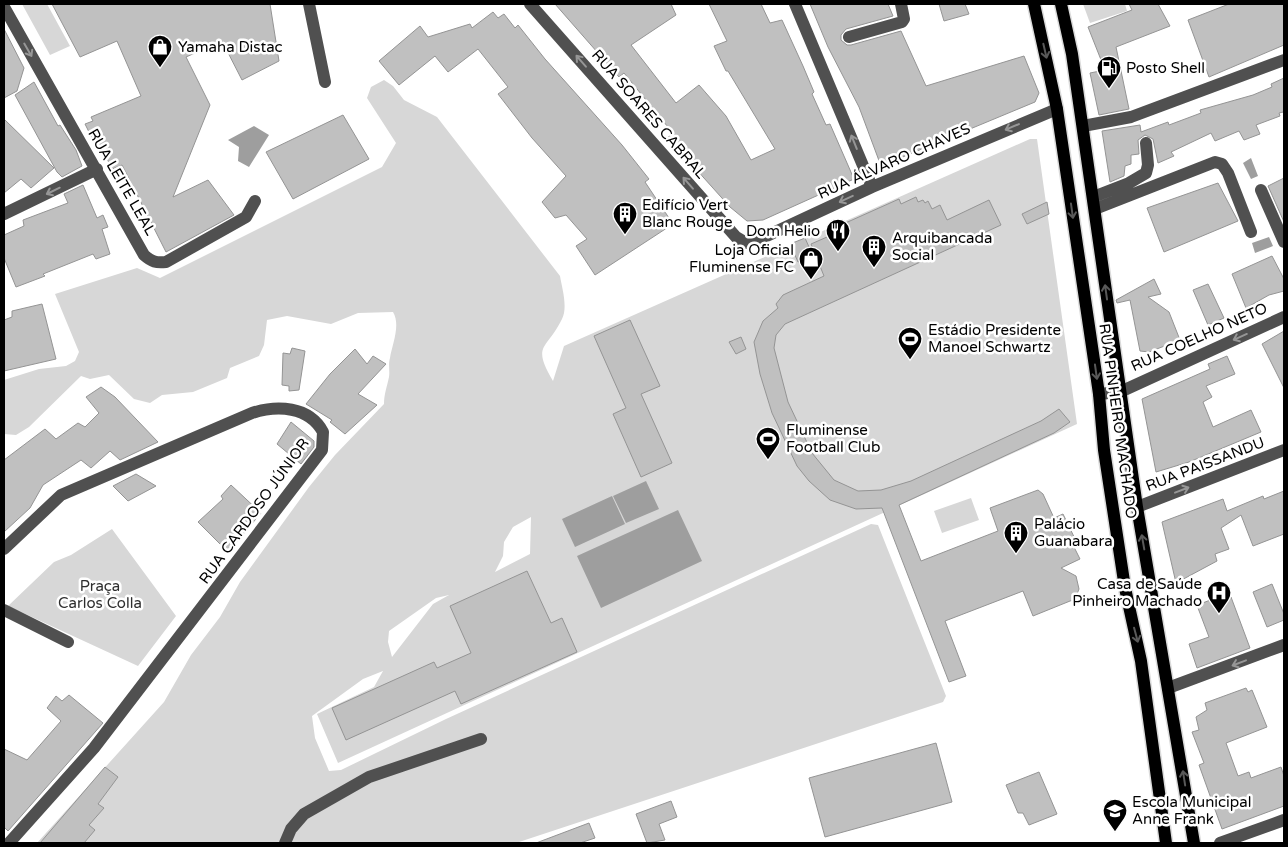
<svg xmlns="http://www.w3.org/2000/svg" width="1288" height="847" font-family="'Varela Round',sans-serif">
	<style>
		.green { fill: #d7d7d7; fill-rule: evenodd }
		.water { fill: #9e9e9e }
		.building { fill: #c0c0c0; stroke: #949494 }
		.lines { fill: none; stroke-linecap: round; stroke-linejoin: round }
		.major-casing { stroke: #dbdbdb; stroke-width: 15 }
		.minor { stroke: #505050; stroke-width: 12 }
		.major { stroke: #000; stroke-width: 12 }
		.oneway { stroke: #969696 }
		.oneway2 { stroke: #595959 }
		.labels { text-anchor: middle; stroke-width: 5; stroke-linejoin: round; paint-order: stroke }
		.poi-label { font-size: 15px; fill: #000; stroke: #fff; text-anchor: start }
		.street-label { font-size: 15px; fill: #000; stroke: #fff }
		.park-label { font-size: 15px; fill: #2e2e2e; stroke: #fff }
	</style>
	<rect width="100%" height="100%" fill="#fff"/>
	<path class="green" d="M22,4H47L70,46L50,55Z
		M1083,4H1125L1127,11L1090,23Z
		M384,80L393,86L404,100L437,117L560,276C562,288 568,307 562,319C547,350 531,344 553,381L564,346L1030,139H1037L1077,424L338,763L317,714L374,687L383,671L363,679L312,716L315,738L329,771L341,770L446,719L871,524L878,525L946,696L943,702L516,843H37L164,702L191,655L220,617L240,582L309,487L335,455L384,404C384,394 387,387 389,377C390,371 388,364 390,358C392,345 401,325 393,312L358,313L331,324L287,316L267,320L264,345L259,356L230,368L227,378L193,392L162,395L150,403L134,399L109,375L90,379L81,376L29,427L16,435L4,434V380L39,369L66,366L75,361L79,352L55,294L137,268L160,278L382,167L396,143L367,98L371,87ZM531,517L530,554L495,572L503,556L504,542L513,527ZM449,595L433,604L392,657L388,642L389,631L436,598Z
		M971,498L979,520L942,533L934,511Z
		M112,529L176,616L138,666L8,606L54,562L71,555Z"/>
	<path class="water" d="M254,126L269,135L249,167L238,161L239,147L228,140Z
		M1251,158L1258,176L1251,179L1243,163Z
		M1269,237L1273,246L1255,253L1252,243Z
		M646,481L659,509L626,523L613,496Z
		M612,496L625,524L575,547L562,519Z
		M678,510L702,561L601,608L577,556Z"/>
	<path class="building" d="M52,4H270L279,61L242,80L222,41L186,57L210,105L173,197L208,180L234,215L166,252L122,165L112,169L98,140L94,142L85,124L93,121L91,117L141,96L117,41L80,57Z
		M555,4H671L676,15L631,45L676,103L699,85L726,116L751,160L775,149L728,71H726L714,46L727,41L709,4H761L770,23L782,20L803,66L814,92L812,94L826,125L830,124L854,179L763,220L747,221L730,207L668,138L672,132L624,73L619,77Z
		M810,4H888L893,16L846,29L841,35V40L847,45H851L901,31L926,86L1024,56L1039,93L1035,102L881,166L859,107L828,47Z
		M939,4H965L969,14L944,21Z
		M1129,4H1158L1170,26L1116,47L1129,109L1099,115L1090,73L1105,70L1088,27L1132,10Z
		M1229,4H1284V45L1209,77L1188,20Z
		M493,12L498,18L504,14L515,28L518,25L545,59L622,145L649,179L645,182L673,224L595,275L576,246L587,239L566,215L555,218L542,202L566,176L532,138L498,94L508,87L478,49L448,72L435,56L399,85L379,61L420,26L428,37L470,24L472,28Z
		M4,29L24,68L17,91L4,98Z
		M1284,78V115L1283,112L1279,113L1280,116L1256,125L1260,134L1244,140L1239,131L1215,141L1211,133L1171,152L1174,156L1158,163L1153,139L1145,135L1138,140L1139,154L1131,155V164L1125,166L1124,176L1110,182L1102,131L1140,125L1141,132L1168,122L1169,125L1201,113L1200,110L1253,95L1272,87L1271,84Z
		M34,82L58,126L60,125L76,150L82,166L62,177L57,172L15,95Z
		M343,115L369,159L293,199L266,152Z
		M4,119L54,168L31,188L21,179L4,193Z
		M1284,178V222L1268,186Z
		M1218,183L1238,221L1164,252L1147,208Z
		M83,185L97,218L103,215L108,227L102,229L110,254L96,259L93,254L43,274L45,276L16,287L4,258V235L24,226L23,220L68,203L64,194Z
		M916,197L918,202L923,200L925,203L928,201L932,209L940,205L947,220L989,200L1001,225L785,324L776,335L774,348L788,402L812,453L834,480L858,491L881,490L911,481L1041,421L1059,409L1070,422L1054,433L899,505L921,561L998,531L990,508L1038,490L1043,494L1054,518L1063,514L1077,543L1073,545L1080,559L1061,568L1076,576L1079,589L1075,599L1033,616L1023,591L945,621L966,676L949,682L882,508L856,509L830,500L809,481L797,466L772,413L760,374L754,342L763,321L778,308L776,304L783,295L824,276L811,244L843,230L841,225L899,199L901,204Z
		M1047,202L1049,214L1027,224L1022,214Z
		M805,238L813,256L798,262L790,244Z
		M1272,256L1284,279V291L1269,295L1246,308L1232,274Z
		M1154,279L1161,294L1148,297L1169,312L1180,340L1149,352L1140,351L1130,300L1117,303L1116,300Z
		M1208,284L1224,318L1208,325L1193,290Z
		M42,304L56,359L4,371V320L12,317V311Z
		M630,320L660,386L641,394L672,463L641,477L613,414L626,408L594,336Z
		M1284,331V388L1262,344Z
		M741,337L746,349L736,354L729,342Z
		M292,348L305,351L299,390L289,391V386L282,385L283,353L290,354Z
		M355,349L367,364L373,356L386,364L358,394L377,405L345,434L330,422L332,420L306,404L330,374Z
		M1227,356L1235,374L1206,386L1212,397L1203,402L1213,427L1251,410L1261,432L1189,462L1156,472L1142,399L1210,369L1208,364Z
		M101,387L115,397L158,442L120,460L110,451L91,468L81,460L43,485L30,508L4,532V460L45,429L56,439L78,423L85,427L99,413L86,397Z
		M291,422L314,441V447L301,464L277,444Z
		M136,474L156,486L128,501L113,486Z
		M231,485L261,513L228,552L198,522L223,499L221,496Z
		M1284,491V534L1253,546L1241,515L1221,528L1229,549L1215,554L1217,561L1176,583L1162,522L1223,499L1227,511L1263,496L1264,499Z
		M527,571L551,623L562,618L577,652L461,704L455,691L346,740L332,708L434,662L437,668L471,653L450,606Z
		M1272,584L1284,614V620L1267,627L1253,592Z
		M1231,597L1250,648L1197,668L1189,644L1209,637L1198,608L1202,607L1200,604L1213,599L1215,603Z
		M1246,688L1248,692L1252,690L1267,727L1226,743L1238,776L1249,772L1251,778L1281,767L1284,776V806L1222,829L1199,765L1204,763L1192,732L1199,730L1196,717L1207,710L1205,703Z
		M69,695L103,723L8,831L4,827V749L27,760L61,721L47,708L56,696L62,701Z
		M936,743L952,802L825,837L809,778Z
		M105,767L118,777L98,804L104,808L89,825L95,830L84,843H40Z
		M1039,772L1057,814L1029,825L1023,813H1018L1006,785Z
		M671,801L677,817L659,824L665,840L647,843L636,814Z
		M589,823L595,838L580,843H536Z"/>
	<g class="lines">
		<defs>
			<path id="major" d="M1034,4L1057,109L1099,394L1104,450L1125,588L1141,661L1166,843
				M1061,4L1072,54L1137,507L1194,843"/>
		</defs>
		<use href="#major" class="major-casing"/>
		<path class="minor" d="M309,4L325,82
			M530,4L736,237L746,243L760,239L872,187L1057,109
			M795,4L872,187
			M4,7L144,255C152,262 156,263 166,262L246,217L255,201
			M849,37L902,22L904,19L901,4
			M1083,126L1131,117L1284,60
			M1261,190L1284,242
			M1093,197L1129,183L1146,173L1148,165L1146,143
			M1095,209L1215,162L1222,164L1228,173L1251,232
			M4,214L97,169
			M1099,394L1120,392L1284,317
			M1137,507L1284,450
			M4,549L61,495L252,413C277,405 309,406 323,432L322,450L94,748L9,843
			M4,610L68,642
			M1168,688L1284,645
			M285,843L291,829L304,814L369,777L481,739
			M1220,843L1284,820"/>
		<use href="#major" class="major"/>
	</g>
	<defs><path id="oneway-shaft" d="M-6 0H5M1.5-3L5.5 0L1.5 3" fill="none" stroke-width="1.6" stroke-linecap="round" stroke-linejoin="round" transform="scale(1.25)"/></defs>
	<g class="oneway">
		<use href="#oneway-shaft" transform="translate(28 50) rotate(60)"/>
		<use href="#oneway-shaft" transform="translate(581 61) rotate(-131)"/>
		<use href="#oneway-shaft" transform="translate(1012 127) rotate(157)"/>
		<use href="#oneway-shaft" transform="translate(854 142) rotate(-112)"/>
		<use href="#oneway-shaft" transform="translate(688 183) rotate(-131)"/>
		<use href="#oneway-shaft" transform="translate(53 191) rotate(154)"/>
		<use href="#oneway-shaft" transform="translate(846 199) rotate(155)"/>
		<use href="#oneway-shaft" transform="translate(1240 337) rotate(156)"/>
		<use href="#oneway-shaft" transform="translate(1182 490) rotate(-21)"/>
		<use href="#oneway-shaft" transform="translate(1239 663) rotate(159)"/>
	</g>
	<g class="oneway2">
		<use href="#oneway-shaft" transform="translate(1045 51) rotate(77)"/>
		<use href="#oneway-shaft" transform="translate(1072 211) rotate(82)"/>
		<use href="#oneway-shaft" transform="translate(1106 292) rotate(-98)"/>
		<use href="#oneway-shaft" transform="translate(1096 372) rotate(82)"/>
		<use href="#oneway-shaft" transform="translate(1143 542) rotate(-100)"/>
		<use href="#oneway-shaft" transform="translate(1136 635) rotate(75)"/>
		<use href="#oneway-shaft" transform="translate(1184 778) rotate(-99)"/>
	</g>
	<defs>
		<symbol id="shop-pin" viewBox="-11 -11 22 30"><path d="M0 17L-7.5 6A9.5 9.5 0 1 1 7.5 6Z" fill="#000" stroke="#fff"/><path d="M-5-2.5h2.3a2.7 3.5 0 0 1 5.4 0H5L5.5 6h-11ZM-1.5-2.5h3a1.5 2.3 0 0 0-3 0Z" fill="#fff"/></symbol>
		<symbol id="fuel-pin" viewBox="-11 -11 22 30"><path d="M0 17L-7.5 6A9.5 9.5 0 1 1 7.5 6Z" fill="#000" stroke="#fff"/><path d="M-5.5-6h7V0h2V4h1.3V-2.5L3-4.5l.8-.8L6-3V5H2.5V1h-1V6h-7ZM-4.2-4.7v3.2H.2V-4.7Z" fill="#fff"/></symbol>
		<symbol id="building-pin" viewBox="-11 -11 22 30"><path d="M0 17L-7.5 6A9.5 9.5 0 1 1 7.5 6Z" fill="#000" stroke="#fff"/><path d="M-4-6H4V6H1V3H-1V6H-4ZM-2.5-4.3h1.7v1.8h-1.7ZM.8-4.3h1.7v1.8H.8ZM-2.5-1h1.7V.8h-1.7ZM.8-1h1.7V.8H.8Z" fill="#fff"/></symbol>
		<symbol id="restaurant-pin" viewBox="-11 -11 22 30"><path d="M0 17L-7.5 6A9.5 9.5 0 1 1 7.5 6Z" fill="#000" stroke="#fff"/><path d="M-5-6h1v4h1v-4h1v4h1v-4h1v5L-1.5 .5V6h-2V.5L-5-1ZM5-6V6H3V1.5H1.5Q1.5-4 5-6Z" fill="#fff"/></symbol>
		<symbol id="stadium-pin" viewBox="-11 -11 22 30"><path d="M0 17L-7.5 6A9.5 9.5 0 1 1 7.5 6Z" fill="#000" stroke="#fff"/><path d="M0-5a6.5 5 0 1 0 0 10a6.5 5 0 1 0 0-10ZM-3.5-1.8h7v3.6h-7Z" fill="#fff"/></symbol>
		<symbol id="hospital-pin" viewBox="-11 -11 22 30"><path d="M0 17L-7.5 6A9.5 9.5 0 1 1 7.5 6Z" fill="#000" stroke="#fff"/><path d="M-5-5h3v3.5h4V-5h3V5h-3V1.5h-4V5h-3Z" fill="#fff"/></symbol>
		<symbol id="school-pin" viewBox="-11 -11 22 30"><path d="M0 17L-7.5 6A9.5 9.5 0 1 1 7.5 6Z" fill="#000" stroke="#fff"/><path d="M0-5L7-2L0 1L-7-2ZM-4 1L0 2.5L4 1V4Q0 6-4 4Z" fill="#fff"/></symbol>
	</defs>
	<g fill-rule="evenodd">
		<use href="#shop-pin" x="146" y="33" width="28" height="38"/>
		<use href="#fuel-pin" x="1095" y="54" width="28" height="38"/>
		<use href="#building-pin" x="611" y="200" width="28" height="38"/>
		<use href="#restaurant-pin" x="824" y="217" width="28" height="38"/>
		<use href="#building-pin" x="860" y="233" width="28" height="38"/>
		<use href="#shop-pin" x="797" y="245" width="28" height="38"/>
		<use href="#stadium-pin" x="896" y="325" width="28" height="38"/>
		<use href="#stadium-pin" x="754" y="425" width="28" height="38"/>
		<use href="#building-pin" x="1002" y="519" width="28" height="38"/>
		<use href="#hospital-pin" x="1205" y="579" width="28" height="38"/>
		<use href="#school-pin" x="1101" y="797" width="28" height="38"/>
	</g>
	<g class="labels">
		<g class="poi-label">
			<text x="178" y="52">Yamaha Distac</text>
			<text x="1126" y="73">Posto Shell</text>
			<text x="642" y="210">Edifício Vert<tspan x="642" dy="17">Blanc Rouge</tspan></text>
			<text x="820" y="236" text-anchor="end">Dom Helio</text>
			<text x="892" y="243">Arquibancada<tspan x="892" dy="17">Social</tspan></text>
			<text x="794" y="255" text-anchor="end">Loja Oficial<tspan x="794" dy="17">Fluminense FC</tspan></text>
			<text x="928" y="335">Estádio Presidente<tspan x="928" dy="17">Manoel Schwartz</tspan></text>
			<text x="786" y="435">Fluminense<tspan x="786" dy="17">Football Club</tspan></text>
			<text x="1034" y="529">Palácio<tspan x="1034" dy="17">Guanabara</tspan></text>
			<text x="1202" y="589" text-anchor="end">Casa de Saúde<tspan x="1202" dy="17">Pinheiro Machado</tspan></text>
			<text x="1132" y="807">Escola Municipal<tspan x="1132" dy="17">Anne Frank</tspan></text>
		</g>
		<g class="street-label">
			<text transform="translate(649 114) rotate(49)" y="5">RUA SOARES CABRAL</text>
			<text transform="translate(894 161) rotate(-24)" y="5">RUA ÁLVARO CHAVES</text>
			<text transform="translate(122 182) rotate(60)" y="5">RUA LEITE LEAL</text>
			<text transform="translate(1199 337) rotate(-24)" y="5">RUA COELHO NETO</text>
			<text transform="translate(1118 421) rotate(82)" y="5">RUA PINHEIRO MACHADO</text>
			<text transform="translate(1205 464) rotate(-21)" y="5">RUA PAISSANDU</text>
			<text transform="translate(254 511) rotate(-54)" y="5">RUA CARDOSO JÚNIOR</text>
		</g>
		<g class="park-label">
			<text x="100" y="591">Praça<tspan x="100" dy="17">Carlos Colla</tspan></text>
		</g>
	</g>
	<rect width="1288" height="847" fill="none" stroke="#000000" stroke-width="10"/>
</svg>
